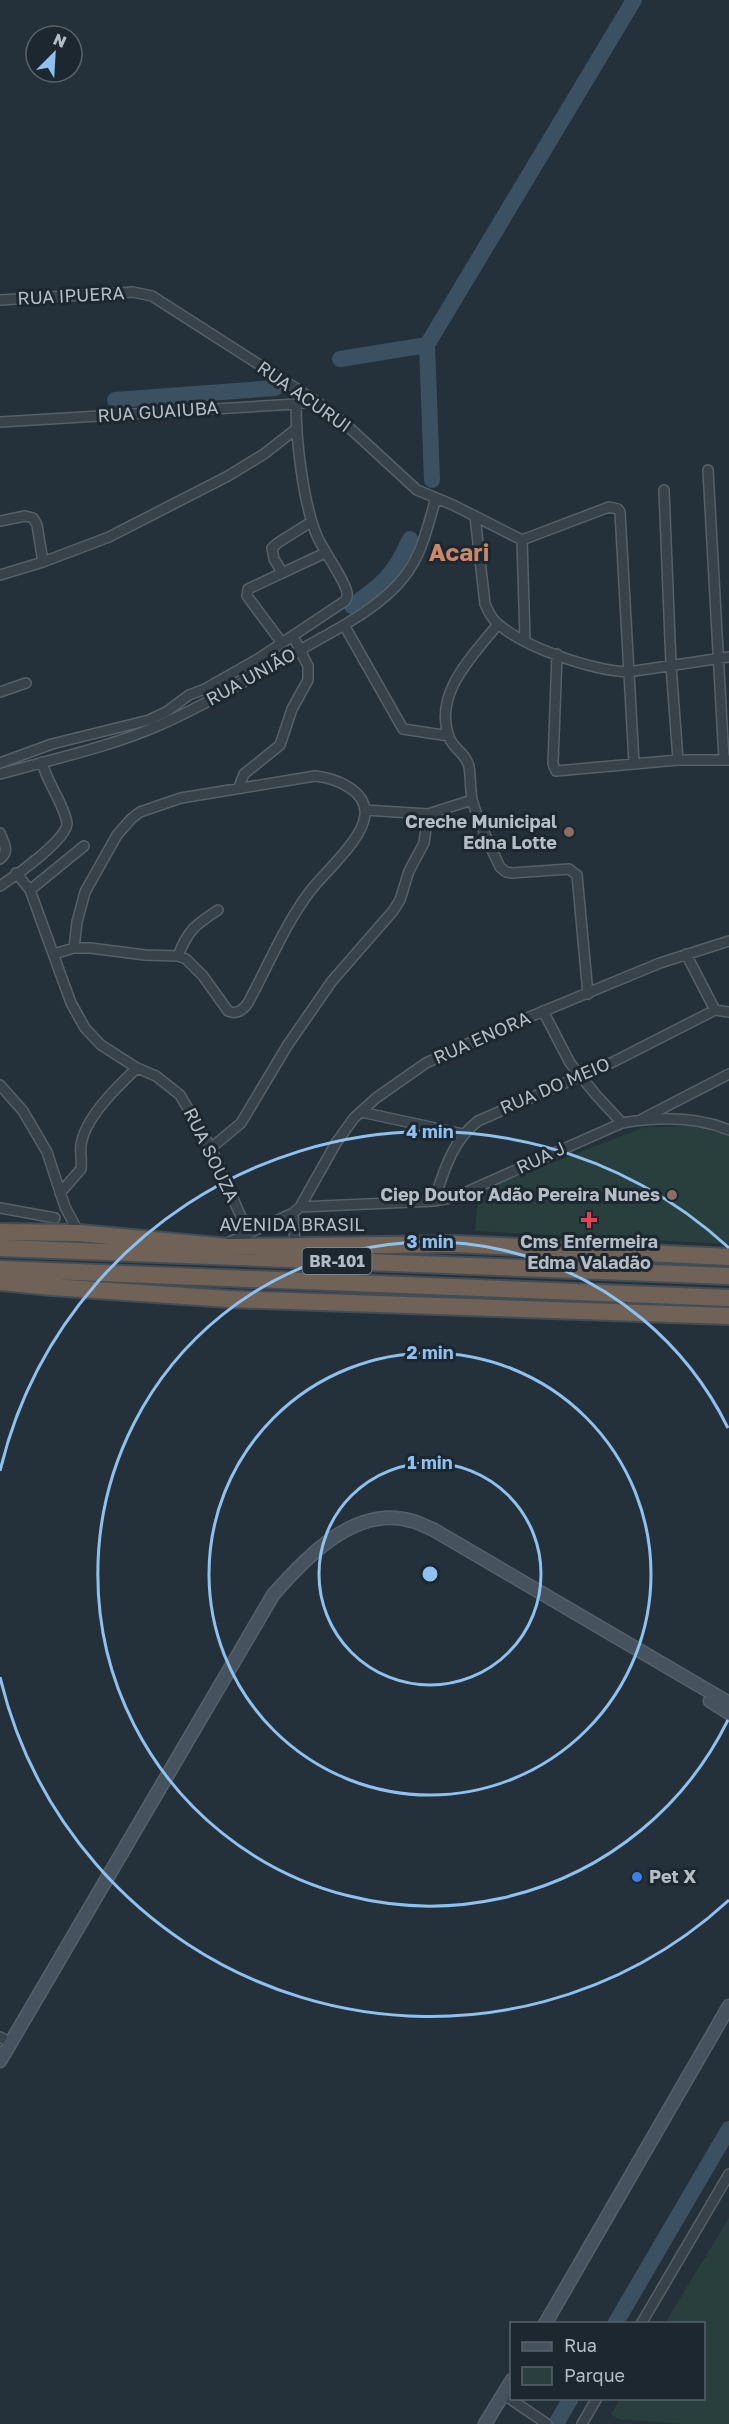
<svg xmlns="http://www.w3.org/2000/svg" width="729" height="2424" font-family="'Golos Text',sans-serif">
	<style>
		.green { fill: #293f3d }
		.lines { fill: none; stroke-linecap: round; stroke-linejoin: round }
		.river { stroke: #3b5162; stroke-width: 16 }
		.street-casing { stroke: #566069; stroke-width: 12 }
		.secondary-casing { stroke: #566069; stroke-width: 15 }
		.highway-casing { stroke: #434d56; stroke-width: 20 }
		.street { stroke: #38424b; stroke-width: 9 }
		.secondary { stroke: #46525d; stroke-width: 12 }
		.highway { stroke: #706256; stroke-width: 16 }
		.ring { fill: none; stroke: #8fc1f0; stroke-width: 3 }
		.education-dot { fill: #8d6e63; stroke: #1d2730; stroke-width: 2 }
		.health-dot { fill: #e0444e; stroke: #1d2730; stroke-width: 2 }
		.shop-dot { fill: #3f7fe0; stroke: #1d2730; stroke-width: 2 }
		.labels { text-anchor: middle; stroke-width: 6; stroke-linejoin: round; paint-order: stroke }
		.shield { fill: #1d2730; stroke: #879099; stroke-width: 1.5 }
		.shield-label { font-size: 16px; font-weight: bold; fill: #b4bdc6 }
		.street-label { font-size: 18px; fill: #b4bdc6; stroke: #1d2730 }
		.poi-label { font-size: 18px; font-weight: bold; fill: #b4bdc6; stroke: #1d2730; text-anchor: end }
		.district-label { font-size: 24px; font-weight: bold; fill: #cc8768; stroke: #1d2730 }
		.centre { fill: #8fc1f0; stroke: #1d2730; stroke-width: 3 }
		.ring-label { font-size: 18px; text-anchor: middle; font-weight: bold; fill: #8fc1f0; stroke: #1d2730; stroke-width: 6; stroke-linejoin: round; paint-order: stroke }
	</style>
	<rect width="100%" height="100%" fill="#25313a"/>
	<path class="green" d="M691,1126L708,1128L729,1135V1244L475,1231L479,1191L645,1127Z
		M729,2218V2424H682L618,2419L611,2414L620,2399L704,2398V2324L665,2323Z"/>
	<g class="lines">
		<path class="river" d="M340,359L427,345
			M115,400L275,388
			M432,480L427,345L634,0
			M352,606C383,584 394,575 410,539
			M615,2324L729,2129
			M556,2424L571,2398"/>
		<defs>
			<path id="street" d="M0,300L133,292L152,296L316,401L342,421L417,490L453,505L522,540
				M0,422L296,404L316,401
				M708,470L724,760
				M664,490L671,665L678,760
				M475,516L485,604C488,611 491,618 497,623C525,648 591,670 628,672L729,657
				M0,521L25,516L33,518L37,525L43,562
				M522,540L609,507L618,509L620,512L634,763
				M522,540L525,640
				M282,572L274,559L272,548L279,542L311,522
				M0,575L43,562L109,537L228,476L264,454L296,429
				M498,624C473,656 433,693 449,737C453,749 467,754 469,767C471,777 470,789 472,799C476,817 492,850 500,867L506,872L512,873L569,869L577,875L588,994
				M344,625L403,729L449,736
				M282,643L247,596L248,589L325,553
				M557,654L553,764L556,771L678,760H729
				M0,692L26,683
				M0,763L52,744L149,720L166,712L189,695L205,689L258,659L345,601C347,598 348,597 347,593C346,582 323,550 317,536C303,503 296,440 296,404
				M0,774C53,759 110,747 160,725C209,703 254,676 300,650C335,630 379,609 404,577C422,555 428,525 436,498
				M239,787L244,774L280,745L292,709L308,680V666L293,636
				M365,810L428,814L472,800
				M0,833C4,843 10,852 0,859
				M16,873L30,890L71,1003L85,1028L101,1045L137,1068L156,1076L180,1095L211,1148L248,1233
				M0,886C14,877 68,839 67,823C64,804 47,783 42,762
				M30,890L84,846
				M54,954L74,948H90L145,955L178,956L186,959L203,976L228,1011C237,1015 243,1010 248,1003C268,966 286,922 311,890C326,871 363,839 365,815C367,790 335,778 315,776L181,798L140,812L131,819L117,835L85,892L77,922L74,948
				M686,954L715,1010L729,1012
				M178,956C188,930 195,925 218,910
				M543,1011L570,1063L596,1095L622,1123
				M0,1085L23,1111L47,1152L65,1207L79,1233
				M361,1112L463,1134
				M642,1119L729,1074
				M211,1148L241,1123L287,1046L332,981L393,911L400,900L409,871L424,843L428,814
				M60,1193L81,1169C82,1160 80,1152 81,1145C85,1117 118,1086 137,1068
				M434,1201C444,1171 452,1141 478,1121L615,1061L715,1010
				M300,1207L434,1201L455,1197L622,1123C657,1117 696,1116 729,1130
				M0,1208L55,1218
				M293,1213L295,1246
				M227,1243L293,1213L300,1207L336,1143L354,1118L376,1098L426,1063L498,1030L660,963L729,941
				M0,2037L11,2043
				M641,2324L729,2174
				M503,2394L547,2424
				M582,2424L597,2398"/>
			<path id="secondary" d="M710,1701L729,1713
				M0,2061L273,1595C306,1557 356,1504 412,1521C420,1523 427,1527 434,1530L729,1703
				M545,2324L729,2006
				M485,2424L512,2380"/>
			<path id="highway" d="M0,1232L79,1233L228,1247L455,1244L729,1257
				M0,1248L729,1276
				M0,1269L729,1298
				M0,1282L52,1287L229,1299L729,1316"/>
		</defs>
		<use href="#street" class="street-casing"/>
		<use href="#secondary" class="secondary-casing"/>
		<use href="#highway" class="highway-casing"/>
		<use href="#street" class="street"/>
		<use href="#secondary" class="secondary"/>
		<use href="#highway" class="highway"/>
	</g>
	<g class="ring">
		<circle cx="430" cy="1574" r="111"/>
		<circle cx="430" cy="1574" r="221"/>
		<path d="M728 1720A332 332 0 1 1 728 1428"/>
		<path d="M729 1900A442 442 0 0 1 0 1677M0 1471A442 442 0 0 1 729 1248"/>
	</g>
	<g class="education-dot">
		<circle cx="569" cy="832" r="6"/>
		<circle cx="672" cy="1195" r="6"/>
	</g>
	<path class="health-dot" d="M586 1211h6v6h6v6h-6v6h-6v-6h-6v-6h6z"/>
	<circle class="shop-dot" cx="637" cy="1877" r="6"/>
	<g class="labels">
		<rect class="shield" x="302.5" y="1248" width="69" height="26" rx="4.5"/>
		<g class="shield-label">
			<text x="337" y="1267">BR-101</text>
		</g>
		<g class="street-label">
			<text transform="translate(71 296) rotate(-3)" y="6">RUA IPUERA</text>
			<text transform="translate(304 397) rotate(35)" y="6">RUA ACURUI</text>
			<text transform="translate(158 412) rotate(-4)" y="6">RUA GUAIUBA</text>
			<text transform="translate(251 677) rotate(-29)" y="6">RUA UNIÃO</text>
			<text transform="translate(482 1038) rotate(-24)" y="6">RUA ENORA</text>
			<text transform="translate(555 1086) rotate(-23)" y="6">RUA DO MEIO</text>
			<text transform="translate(211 1155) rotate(64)" y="6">RUA SOUZA</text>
			<text transform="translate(541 1158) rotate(-25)" y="6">RUA J</text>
			<text x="292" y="1231">AVENIDA BRASIL</text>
		</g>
		<g class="poi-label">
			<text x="557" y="828">Creche Municipal<tspan x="557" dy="21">Edna Lotte</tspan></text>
			<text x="660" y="1201">Ciep Doutor Adão Pereira Nunes</text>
			<text x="589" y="1248" text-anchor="middle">Cms Enfermeira<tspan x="589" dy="21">Edma Valadão</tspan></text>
			<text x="649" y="1883" text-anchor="start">Pet X</text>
		</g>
		<g class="district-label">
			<text x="459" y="561">Acari</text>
		</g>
	</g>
	<circle cx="430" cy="1574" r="9" class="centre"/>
	<g class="ring-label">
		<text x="430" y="1138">4 min</text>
		<text x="430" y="1248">3 min</text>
		<text x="430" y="1359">2 min</text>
		<text x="430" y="1469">1 min</text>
	</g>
	<rect x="510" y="2322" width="195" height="78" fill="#1d2730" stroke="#59636c" stroke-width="1.5"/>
	<rect x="522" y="2342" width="30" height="9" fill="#46525d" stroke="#59636c" stroke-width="1.5"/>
	<text x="564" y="2352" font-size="18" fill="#b4bdc6">Rua</text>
	<rect x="522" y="2367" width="30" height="18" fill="#293f3d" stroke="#59636c" stroke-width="1.5"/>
	<text x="564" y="2382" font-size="18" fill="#b4bdc6">Parque</text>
	<g transform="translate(54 54) rotate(24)"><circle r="28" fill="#1d2730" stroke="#59636c" stroke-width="1.5"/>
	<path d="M0-4.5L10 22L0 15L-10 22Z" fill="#8fc1f0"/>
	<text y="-9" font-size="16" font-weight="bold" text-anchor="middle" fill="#b4bdc6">N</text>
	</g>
</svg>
